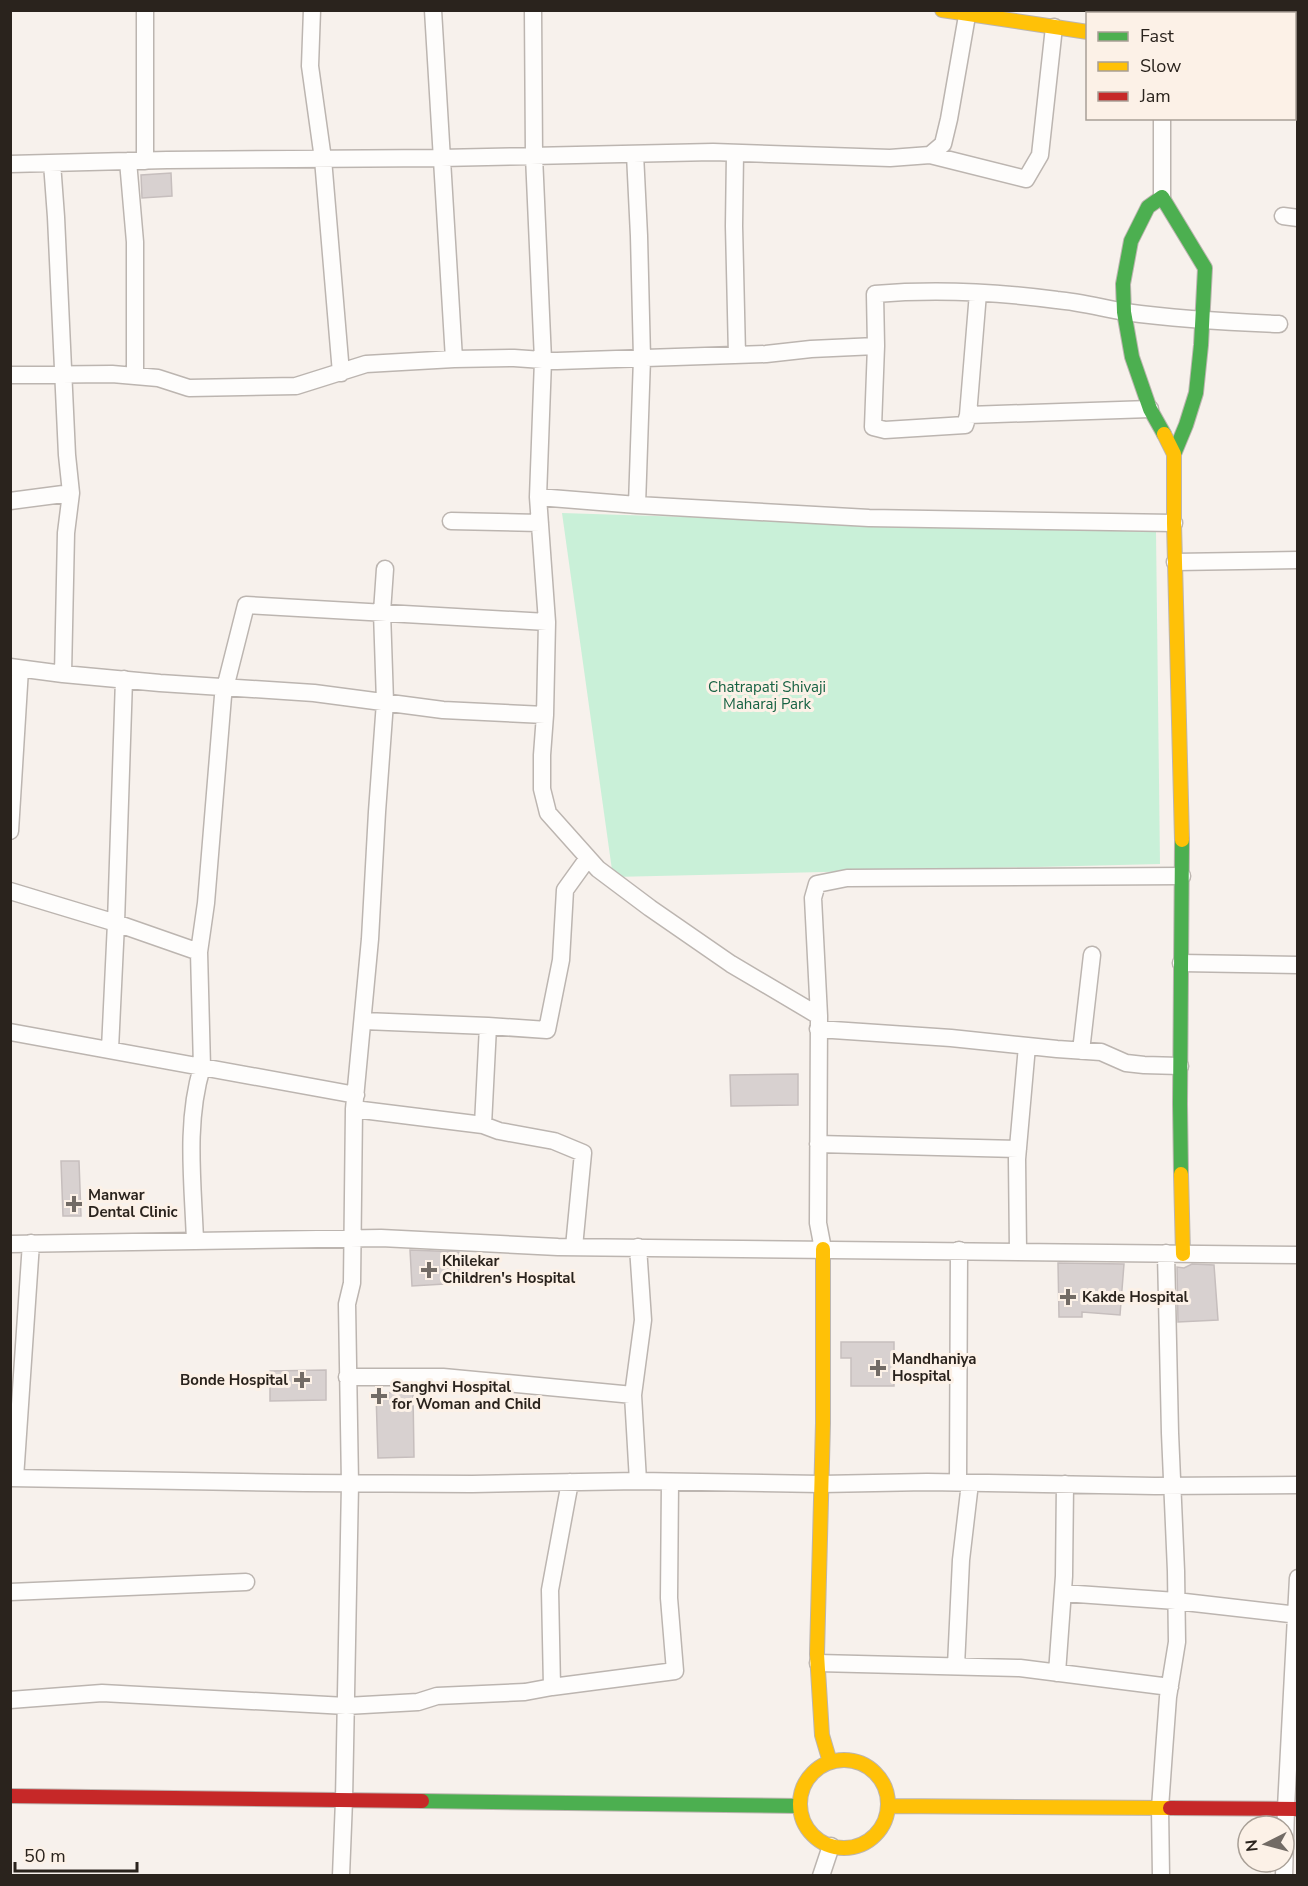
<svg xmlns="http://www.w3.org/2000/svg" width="1308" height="1886" font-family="'Nunito Sans',sans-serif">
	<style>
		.green { fill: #c9f0d8 }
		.building { fill: #d8d1d0; stroke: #c6bebd; stroke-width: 1.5 }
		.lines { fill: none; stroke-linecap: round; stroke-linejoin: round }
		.street-casing { stroke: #bcb5b0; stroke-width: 19 }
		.fast-casing { stroke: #bcb5b0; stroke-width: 16 }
		.slow-casing { stroke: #bcb5b0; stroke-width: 16 }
		.jam-casing { stroke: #bcb5b0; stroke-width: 16 }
		.street { stroke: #fefdfc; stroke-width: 16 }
		.fast { stroke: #4caf50; stroke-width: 14 }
		.slow { stroke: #ffc107; stroke-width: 14 }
		.jam { stroke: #c62828; stroke-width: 14 }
		.poi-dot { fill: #726b65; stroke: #fcf1e7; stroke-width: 2 }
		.labels { text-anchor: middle; stroke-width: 6; stroke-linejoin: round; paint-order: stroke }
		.park-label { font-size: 15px; fill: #176243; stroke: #fcf1e7 }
		.poi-label { font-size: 15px; font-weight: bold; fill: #2a231d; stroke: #fcf1e7; text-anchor: start }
	</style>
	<rect width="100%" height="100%" fill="#f7f1ec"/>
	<path class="green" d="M562,513L1156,532L1160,864L613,877Z"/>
	<path class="building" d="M171,173L172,196L142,198L141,175Z
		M798,1074V1105L731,1106L730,1075Z
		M61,1161H79L81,1216H63Z
		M410,1250L459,1252L461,1283L412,1286Z
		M1058,1263L1124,1264L1120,1315L1082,1312V1317H1059Z
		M1192,1264L1214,1265L1218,1320L1178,1322L1177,1267L1184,1268Z
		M841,1342H894V1386H851V1358H841Z
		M326,1370V1400L270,1401V1371Z
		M413,1392L414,1457L378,1458L376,1393Z"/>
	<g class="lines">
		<defs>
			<path id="street" d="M312,10L310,66L323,159L341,373
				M433,10L454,359
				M533,10L534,156L543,360L538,497L547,622L545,715
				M1170,14L1171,10
				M735,153L734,226L737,355
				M635,154L639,236L642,358L637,505
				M930,155L1026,179L1040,155L1054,27
				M128,161L135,242V376
				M145,161V10
				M10,164L167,160L441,158L713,152L890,158L930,155L943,144L949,119L968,10
				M1162,197V118
				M1283,216L1298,218
				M876,346L873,427L885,430L965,425L968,415L978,293
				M10,375L112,374L158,378L189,388L296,386L366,364L454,359L514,358L557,361L766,354L811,349L876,346L875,294C935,289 997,292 1057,300C1080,302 1102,308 1125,312C1176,319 1227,322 1279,324
				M968,415L1150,409
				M538,497L637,505L869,518L1174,523
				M10,501L71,493L67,455L56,217L52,163
				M451,521L540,523
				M1175,562L1298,560
				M10,667L63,674L160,683L314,693L443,710L545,715L542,755V789L548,813L598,869L650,908L731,964L819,1016L818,1223L823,1249
				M63,674L66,533L71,493
				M10,831L20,669
				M10,891L116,923L124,679
				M199,952L206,903L223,696L246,605L547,622
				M1181,963L1298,965
				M819,1016L813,898L817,884L847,878L1182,876
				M364,1021L488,1026L547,1030L561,960L565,890L588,858
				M818,1029L951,1038L1057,1049L1101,1052L1126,1063L1144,1065L1180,1066
				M10,1032L356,1095
				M110,1049L116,923L199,952L202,1067C185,1123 193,1183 195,1241
				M1081,1051L1092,955
				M354,1109L483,1125L499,1131L554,1141L583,1153L574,1247
				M483,1125L488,1026
				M818,1144L1018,1149
				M10,1244L381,1238L558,1247L1298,1255
				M638,1247L643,1320L633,1395L638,1481
				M1018,1251L1017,1159L1027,1046
				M347,1377H443L633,1395
				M10,1478L305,1483L472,1484L638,1481L821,1484L927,1482L1155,1486L1298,1485
				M15,1478L31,1243
				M570,1482L550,1590L552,1687L675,1671L669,1598L670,1482
				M958,1482L959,1250
				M10,1592L246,1582
				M1063,1593L1176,1601L1298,1615
				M818,1663L1020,1668L1170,1687
				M956,1666L961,1560L970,1483
				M1057,1673L1064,1576L1065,1484
				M10,1700L102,1693L346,1706L418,1702L437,1696L525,1692L552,1687
				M341,1876L344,1800L350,1484L347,1304L352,1283L354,1109L370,939L377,812L385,702L382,612L385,569
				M821,1876L831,1846
				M1161,1876L1160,1808L1164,1751L1168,1697L1177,1642L1176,1571L1170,1433L1166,1253
				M1284,1876L1286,1808L1298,1578"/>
			<path id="fast" d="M1164,434L1150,409L1132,357L1124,312L1123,284L1131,241L1148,207L1162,197L1205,268L1201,345L1196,393L1186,425L1174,454
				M1181,1174L1180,1104L1182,840
				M422,1801L800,1806"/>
			<path id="slow" d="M942,10L1088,32
				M1294,63H1298
				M1164,434L1174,454V523L1182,840
				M1181,1174L1183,1254
				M823,1249V1423L817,1654L822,1735L830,1762
				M800 1804a44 44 0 1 1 88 0a44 44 0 1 1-88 0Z
				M889,1806L1170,1808"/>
			<path id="jam" d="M10,1796L422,1801
				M1170,1808L1298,1809"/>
		</defs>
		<use href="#street" class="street-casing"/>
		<use href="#fast" class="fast-casing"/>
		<use href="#slow" class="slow-casing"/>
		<use href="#jam" class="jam-casing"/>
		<use href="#street" class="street"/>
		<use href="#fast" class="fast"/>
		<use href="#slow" class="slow"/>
		<use href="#jam" class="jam"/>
	</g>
	<g class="poi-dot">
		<path d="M71 1195h6v6h6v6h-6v6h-6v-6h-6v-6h6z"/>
		<path d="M426 1261h6v6h6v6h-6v6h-6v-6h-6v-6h6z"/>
		<path d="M1065 1288h6v6h6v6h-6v6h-6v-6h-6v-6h6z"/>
		<path d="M875 1359h6v6h6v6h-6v6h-6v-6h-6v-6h6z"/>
		<path d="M299 1371h6v6h6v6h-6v6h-6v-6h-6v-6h6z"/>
		<path d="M376 1387h6v6h6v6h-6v6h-6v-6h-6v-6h6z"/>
	</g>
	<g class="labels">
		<g class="park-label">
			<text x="767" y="692">Chatrapati Shivaji<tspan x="767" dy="17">Maharaj Park</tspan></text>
		</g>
		<g class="poi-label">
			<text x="88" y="1200">Manwar<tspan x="88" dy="17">Dental Clinic</tspan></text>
			<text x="442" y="1266">Khilekar<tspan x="442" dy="17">Children's Hospital</tspan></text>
			<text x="1082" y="1302">Kakde Hospital</text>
			<text x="892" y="1364">Mandhaniya<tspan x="892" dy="17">Hospital</tspan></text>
			<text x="288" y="1385" text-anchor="end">Bonde Hospital</text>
			<text x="392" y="1392">Sanghvi Hospital<tspan x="392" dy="17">for Woman and Child</tspan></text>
		</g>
	</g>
	<rect width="1308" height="1886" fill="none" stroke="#2a231d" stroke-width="24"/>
	<rect x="1086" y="12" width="210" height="108" fill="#fcf1e7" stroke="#a89f96" stroke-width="1.5"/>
	<rect x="1098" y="32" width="30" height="9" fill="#4caf50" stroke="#a89f96" stroke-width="1.5"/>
	<text x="1140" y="42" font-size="18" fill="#2a231d">Fast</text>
	<rect x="1098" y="62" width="30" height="9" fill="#ffc107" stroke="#a89f96" stroke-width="1.5"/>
	<text x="1140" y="72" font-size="18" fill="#2a231d">Slow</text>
	<rect x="1098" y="92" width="30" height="9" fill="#c62828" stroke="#a89f96" stroke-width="1.5"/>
	<text x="1140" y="102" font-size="18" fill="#2a231d">Jam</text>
	<g transform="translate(1266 1844) rotate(264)"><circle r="28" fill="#fcf1e7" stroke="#a89f96" stroke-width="1.5"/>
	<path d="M0-4.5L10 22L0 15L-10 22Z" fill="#726b65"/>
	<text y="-9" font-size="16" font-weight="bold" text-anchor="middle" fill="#2a231d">N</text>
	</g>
	<path d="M15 1862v9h122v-9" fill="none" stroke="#2a231d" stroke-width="3"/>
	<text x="24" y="1862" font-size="18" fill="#2a231d" stroke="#fcf1e7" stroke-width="4.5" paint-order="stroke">50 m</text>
</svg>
